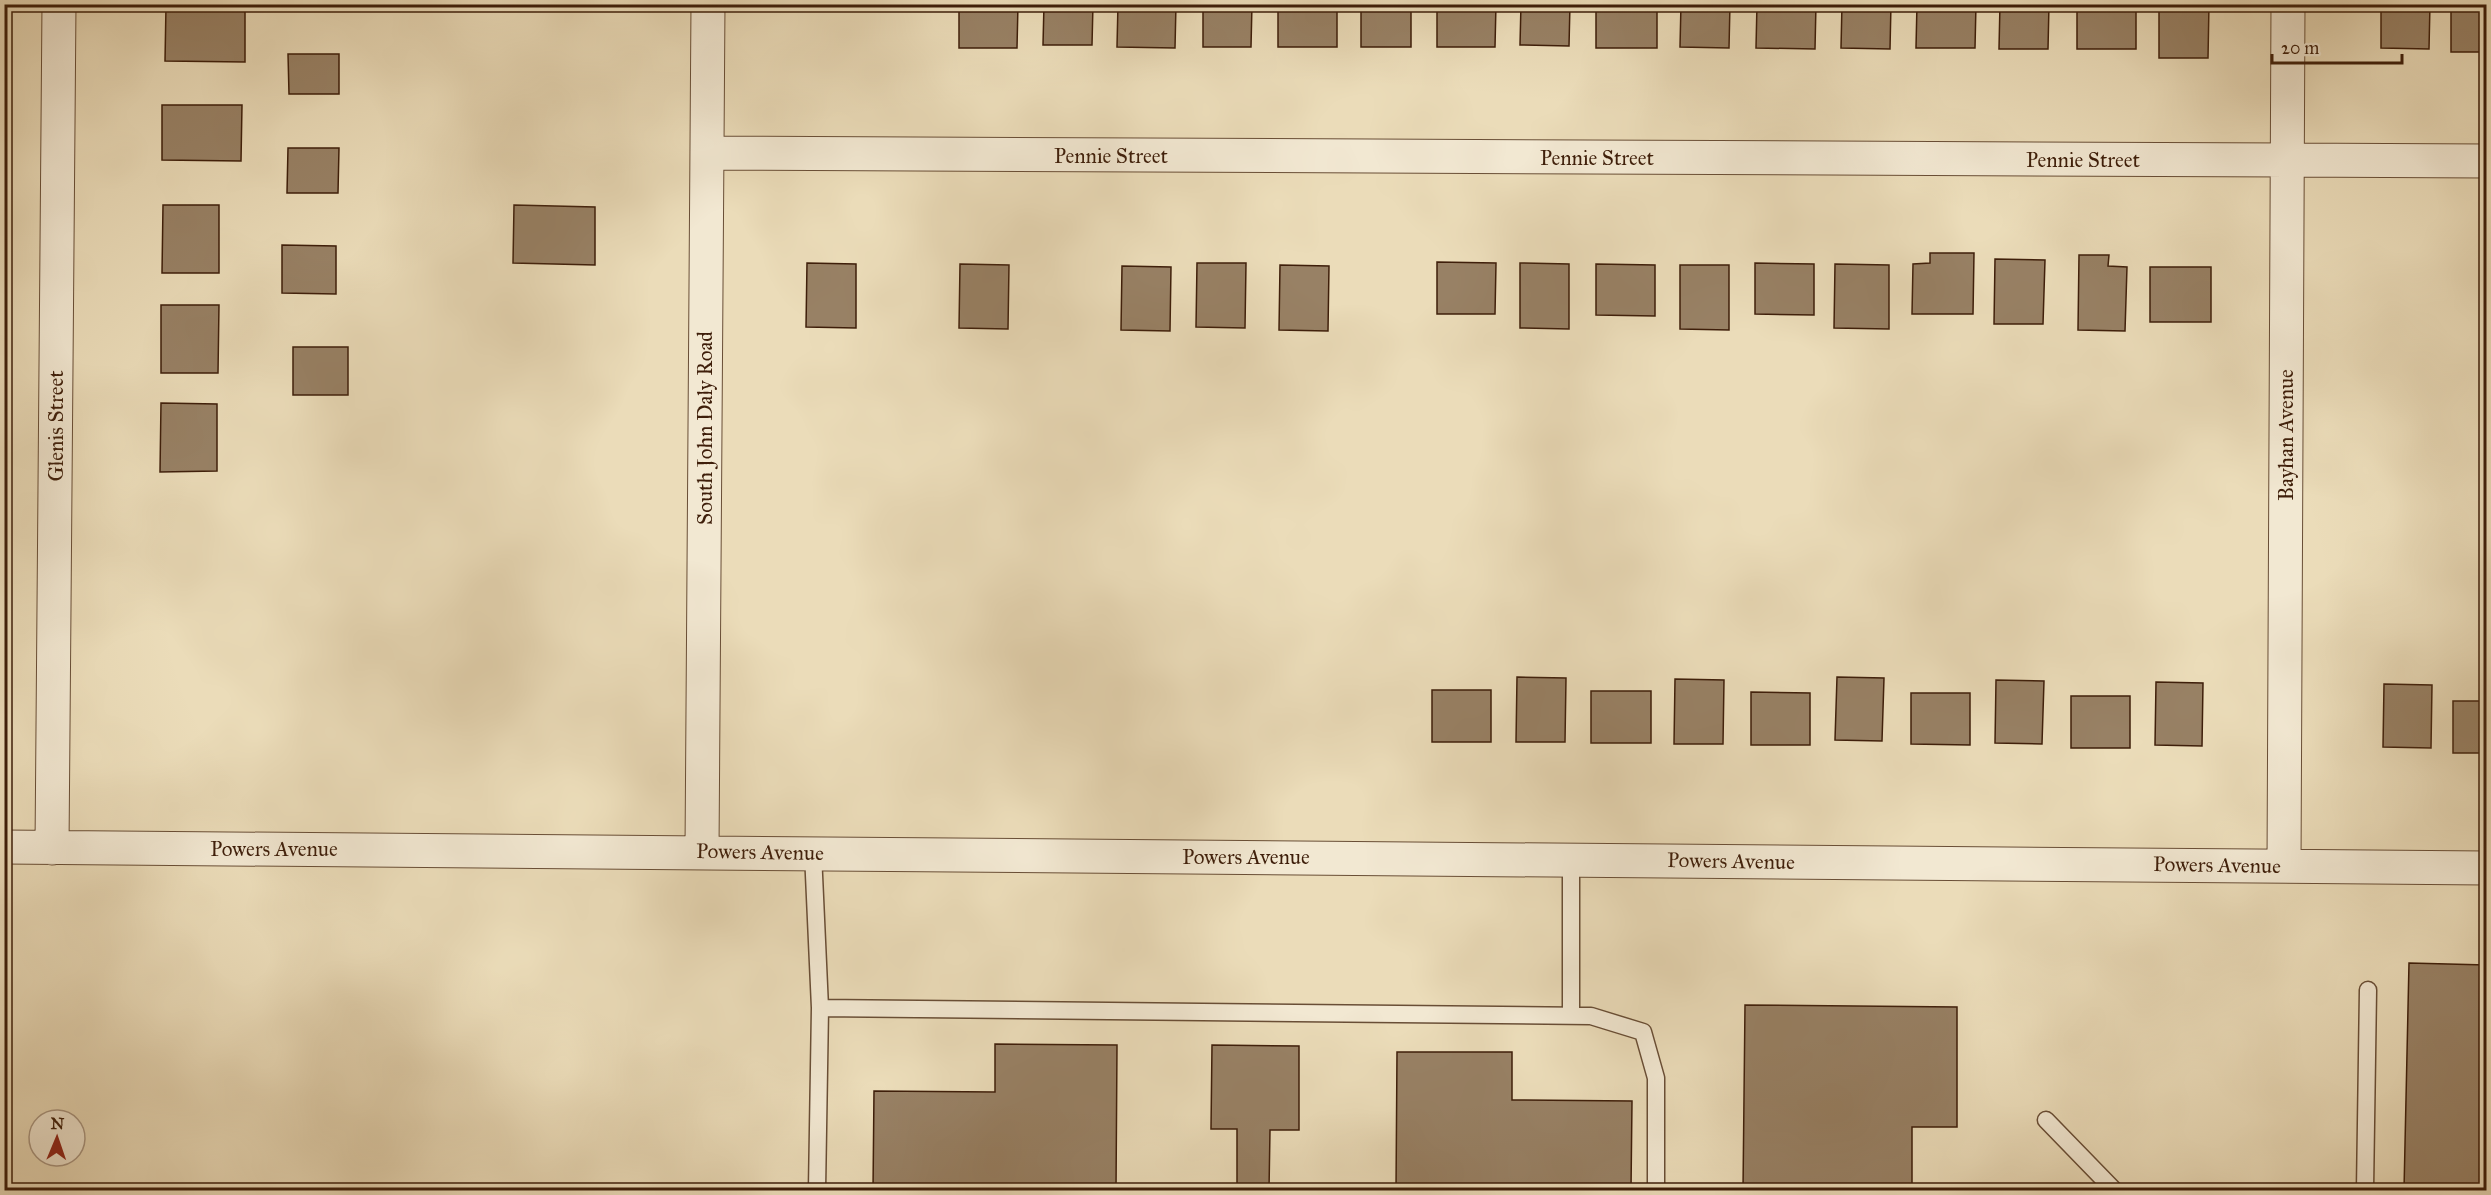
<svg xmlns="http://www.w3.org/2000/svg" width="2491" height="1195" font-family="'IM FELL Great Primer',serif">
	<style>
		.building { fill: #988165; stroke: #3e1e0a; stroke-width: 1.5 }
		.lines { fill: none; stroke-linecap: round; stroke-linejoin: round }
		.service-casing { stroke: #694e36; stroke-width: 19 }
		.minor-casing { stroke: #694e36; stroke-width: 35 }
		.service { stroke: #f2e8d2; stroke-width: 16 }
		.minor { stroke: #f2e8d2; stroke-width: 33 }
		.labels { text-anchor: middle; stroke-width: 5; stroke-linejoin: round; paint-order: stroke }
		.street-label { font-size: 21px; fill: #3e1e0a; stroke: #f2e8d2 }
	</style>
	<rect width="100%" height="100%" fill="#ebdcb9"/>
	<filter id="stains"><feTurbulence type="fractalNoise" baseFrequency=".00333" numOctaves="4"/><feColorMatrix values="0 0 0 0 .2 0 0 0 0 .09 0 0 0 0 .02 0 0 0 .5 -.17"/></filter>
	<radialGradient id="worn" r=".72"><stop offset=".6" stop-color="#630" stop-opacity="0"/><stop offset="1" stop-color="#630" stop-opacity=".3"/></radialGradient>
	<path class="building" d="M959,4H1018L1017,48H959Z
		M1044,4H1093L1092,45H1043Z
		M1118,4H1176L1175,48L1117,47Z
		M1203,4H1252L1251,47H1203Z
		M1278,4H1337V47H1278Z
		M1361,4H1411V47H1361Z
		M1437,4H1496L1495,47H1437Z
		M1521,4H1570L1569,46L1520,45Z
		M1596,4H1657V48H1596Z
		M1681,4H1730L1729,48L1680,47Z
		M1757,4H1816L1815,49L1756,48Z
		M1842,4H1891L1890,49L1841,48Z
		M1917,4H1976L1975,48H1916Z
		M2000,4H2049L2048,49H1999Z
		M2077,4H2136V49H2077Z
		M2159,4H2209L2208,58H2159Z
		M2381,4H2430L2429,49L2381,48Z
		M2451,4H2486V52H2451Z
		M166,6L245,7V62L165,61Z
		M288,54H339V94H289Z
		M162,105H242L241,161L162,160Z
		M288,148H339L338,193H287Z
		M163,205H219V273H162Z
		M514,205L595,207V265L513,263Z
		M282,245L336,246V294L282,293Z
		M1930,253H1974L1973,314H1912L1913,264L1930,263Z
		M2079,255H2109L2108,266L2127,267L2125,331L2078,330Z
		M1995,259L2045,260L2043,324H1994Z
		M1437,262L1496,263L1495,314H1437Z
		M807,263L856,264V328L806,327Z
		M1197,263H1246L1245,328L1196,327Z
		M1520,263L1569,264V329L1520,328Z
		M1755,263L1814,264V315L1755,314Z
		M960,264L1009,265L1008,329L959,328Z
		M1596,264L1655,265V316L1596,315Z
		M1835,264L1889,265V329L1834,328Z
		M1280,265L1329,266L1328,331L1279,330Z
		M1680,265H1729V330L1680,329Z
		M1122,266L1171,267L1170,331L1121,330Z
		M2150,267H2211V322H2150Z
		M161,305H219L218,373H161Z
		M293,347H348V395H293Z
		M161,403L217,404V471L160,472Z
		M1517,677L1566,678L1565,742H1516Z
		M1837,677L1884,678L1882,741L1835,740Z
		M1675,679L1724,680L1723,744H1674Z
		M1996,680L2044,681L2042,744L1995,743Z
		M2156,682L2203,683L2202,746L2155,745Z
		M2384,684L2432,685L2431,748L2383,747Z
		M1432,690H1491V742H1432Z
		M1591,691H1651V743H1591Z
		M1751,692L1810,693V745H1751Z
		M1911,693H1970V745L1911,744Z
		M2071,696H2130V748H2071Z
		M2453,701H2486V753H2453Z
		M2409,963L2486,965V1190H2404Z
		M1745,1005L1957,1007V1127H1912V1190H1743Z
		M995,1044L1117,1045L1116,1190H873L874,1091L995,1092Z
		M1212,1045L1299,1046V1130H1270L1269,1190H1237V1129H1211Z
		M1397,1052H1512V1100L1632,1101L1631,1190H1396Z"/>
	<g class="lines">
		<defs>
			<path id="service" d="M813,853L820,1008L817,1190
				M820,1008L1591,1016L1643,1032L1656,1078V1190
				M1571,1016V859
				M2046,1120L2114,1190
				M2365,1190L2368,990"/>
			<path id="minor" d="M707,153L2486,161
				M4,847L2486,868
				M52,848L59,4
				M702,851L708,4
				M2284,866L2288,4"/>
		</defs>
		<use href="#service" class="service-casing"/>
		<use href="#minor" class="minor-casing"/>
		<use href="#service" class="service"/>
		<use href="#minor" class="minor"/>
	</g>
	<g class="labels">
		<g class="street-label">
			<text x="1111" y="163">Pennie Street</text>
			<text x="1597" y="165">Pennie Street</text>
			<text x="2083" y="167">Pennie Street</text>
			<text transform="translate(56 426) rotate(-90)" y="7">Glenis Street</text>
			<text transform="translate(705 428) rotate(-90)" y="7">South John Daly Road</text>
			<text transform="translate(2286 435) rotate(-90)" y="7">Bayhan Avenue</text>
			<text x="274" y="856">Powers Avenue</text>
			<text transform="translate(760 852) rotate(1)" y="7">Powers Avenue</text>
			<text x="1246" y="864">Powers Avenue</text>
			<text transform="translate(1731 861) rotate(1)" y="7">Powers Avenue</text>
			<text transform="translate(2217 865) rotate(1)" y="7">Powers Avenue</text>
		</g>
	</g>
	<rect width="2491" height="1195" fill="none" stroke="#ebdcb9" stroke-width="24"/>
	<rect x="6" y="6" width="2479" height="1183" fill="none" stroke="#3e1e0a" stroke-width="3"/>
	<rect x="12" y="12" width="2467" height="1171" fill="none" stroke="#3e1e0a" stroke-width="1.5"/>
	<g transform="translate(57 1138) rotate(2)"><circle r="28" fill="#f2e8d2" stroke="#aa9782" stroke-width="1.5"/>
	<path d="M0-4.5L10 22L0 15L-10 22Z" fill="#8f2418"/>
	<text y="-9" font-size="16" font-weight="bold" text-anchor="middle" fill="#3e1e0a">N</text>
	</g>
	<path d="M2272 54v9h130v-9" fill="none" stroke="#3e1e0a" stroke-width="3"/>
	<text x="2281" y="54" font-size="18" fill="#3e1e0a" stroke="#f2e8d2" stroke-width="4.5" paint-order="stroke">20 m</text>
	<rect width="100%" height="100%" filter="url(#stains)"/>
	<rect width="100%" height="100%" fill="url(#worn)"/>
</svg>
